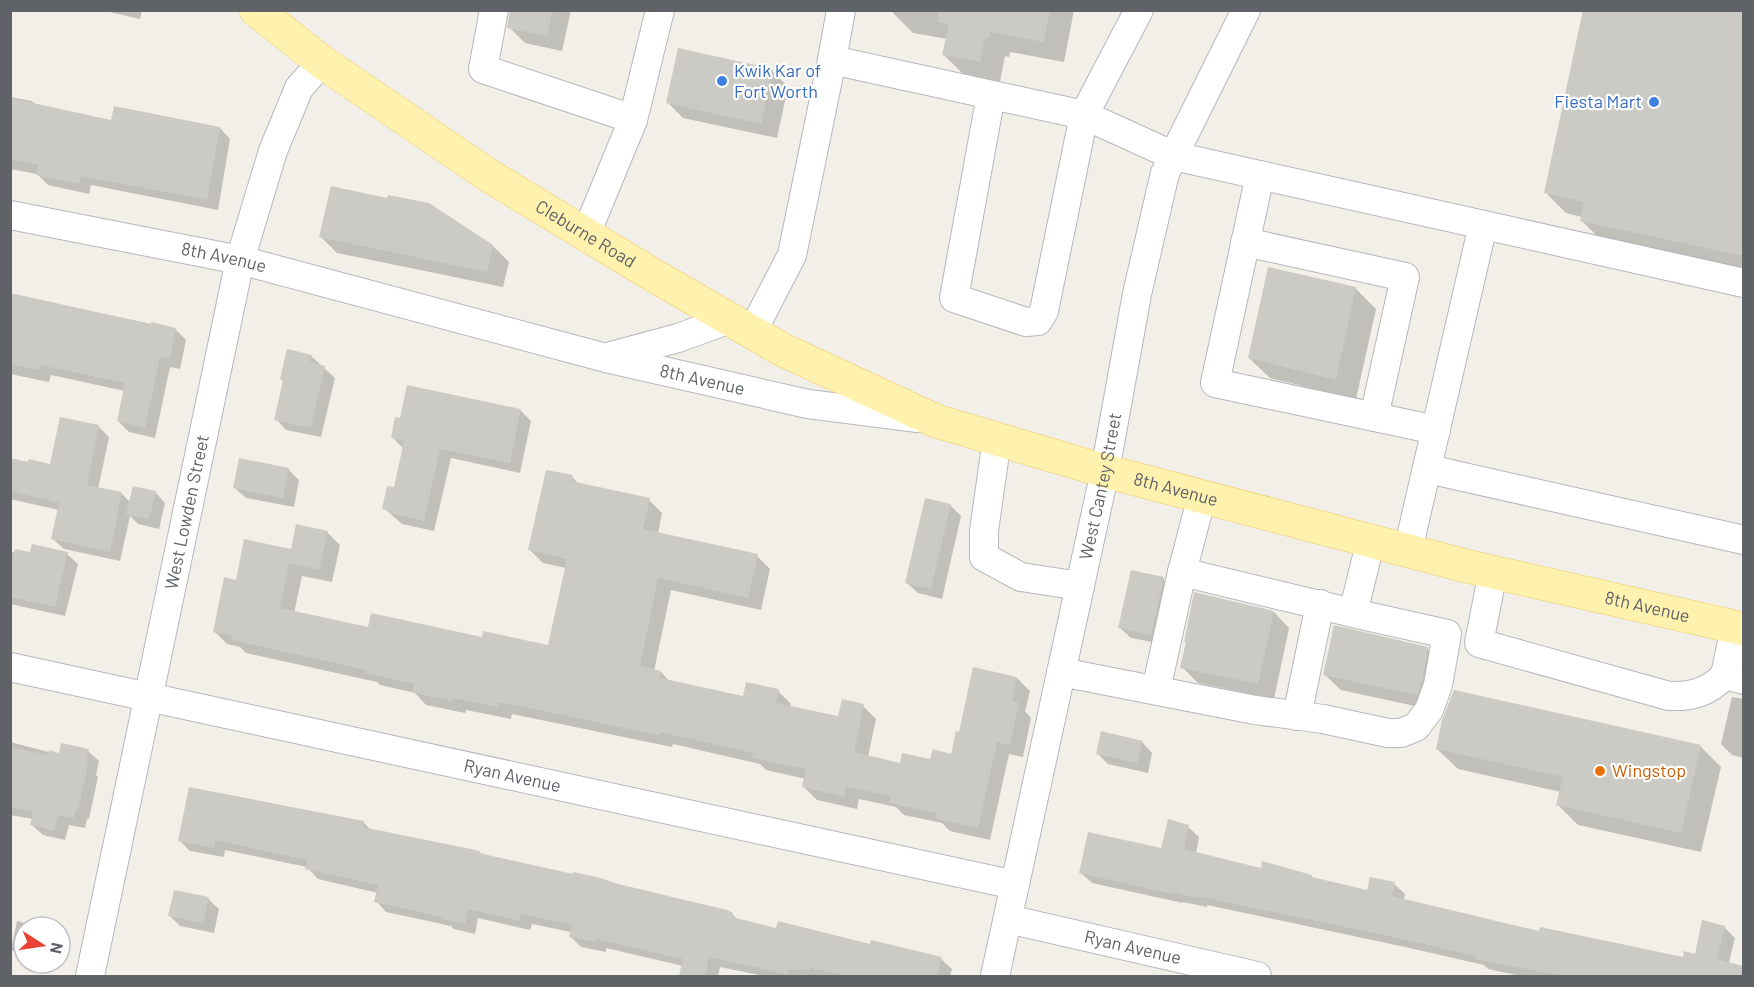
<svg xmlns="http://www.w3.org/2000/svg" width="1754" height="987" font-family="Barlow,sans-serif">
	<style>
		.shadow { fill: #0003 }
		.building { fill: #cccac5 }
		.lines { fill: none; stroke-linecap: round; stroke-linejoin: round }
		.minor-casing { stroke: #b5b8bc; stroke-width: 30 }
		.major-casing { stroke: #f2c960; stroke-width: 34 }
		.minor { stroke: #fff; stroke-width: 28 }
		.major { stroke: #fff2af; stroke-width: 33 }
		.shop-dot { fill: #3f7fe0; stroke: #fff; stroke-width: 2 }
		.food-dot { fill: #e8710a; stroke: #fff; stroke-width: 2 }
		.labels { text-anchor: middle; stroke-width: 4.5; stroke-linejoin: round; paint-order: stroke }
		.shop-label { font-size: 18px; fill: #366cbe; stroke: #fff; text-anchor: start }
		.street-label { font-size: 18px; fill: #5f6368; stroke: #fff }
		.food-label { font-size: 18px; fill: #c56008; stroke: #fff; text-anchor: start }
	</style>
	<rect width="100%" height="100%" fill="#f1efe8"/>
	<path class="shadow" d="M101,10H142L140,19Z
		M511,10H571L562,51L525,43L509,27Z
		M893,10H1074L1064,62L1010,52L1009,57L1005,56L1000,82L964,75L944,55L947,39L913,33L893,13Z
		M1585,10H1744V271L1602,241L1582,221V217L1566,213L1546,193Z
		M772,71L788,87L777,138L683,118L667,102Z
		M10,97L32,101L36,105L113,121L220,128L230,139L218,210L91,185L89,194L48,185L37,174L10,169Z
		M321,237L493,246L509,262L503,287L337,253Z
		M1355,288L1376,309L1356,399L1270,378L1249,358Z
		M10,295L175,329L186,340L180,369L170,367L155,438L129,432L118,421L125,391L51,375L49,382L10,374Z
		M311,356L335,378L321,437L286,430L276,419L284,382L281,379Z
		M520,410L531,421L520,473L451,458L434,531L402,524L384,508L395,489L404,449L393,438Z
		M99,427L109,437L98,489L122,494L130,502L155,492L165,503L159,529L138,524L130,516L120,561L64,549L53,539L59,510L10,499V460L51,466Z
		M288,469L299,480L294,507L246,498L235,488Z
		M572,477L580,485L649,500L662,513L658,534L757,556L770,569L761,610L671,590L654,671L661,672L670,682L744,698L778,691L791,704L790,707L839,718L863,706L876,719L868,757L901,765L952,755L961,734L1017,678L1030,691L1025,711L1031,718L1023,757L1009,754L990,840L950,831L942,823L904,815L896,807L859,799L857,809L817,800L804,787L806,779L766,770L760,764L673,744L672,747L512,714L511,719L466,710L465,713L426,705L415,693L380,685L377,682L246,653L240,647L227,644L214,631L237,582L327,532L340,545L332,582L302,576L294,613L369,629L483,639L549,647L566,568L543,563L530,550Z
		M950,505L961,516L942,599L918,593L907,583Z
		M10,552L67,554L78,564L65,616L10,604Z
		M1163,579L1174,589L1162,644L1131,638L1120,628Z
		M1274,612L1289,628L1274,699L1198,683L1182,667Z
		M1427,648L1443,664L1433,710L1341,690L1325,675Z
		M1732,697L1744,699V758L1732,755L1721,744Z
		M10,742L60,755L88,751L99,761L96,775L98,777L89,819H87L85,828L69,825L65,840L43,835L32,825L33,819L10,815Z
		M1142,742L1152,753L1148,773L1108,764L1097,753Z
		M1701,747L1721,767L1701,852L1578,825L1558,805L1561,792L1458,769L1437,749Z
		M190,789L364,823L371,830L479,852L481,854L613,884L732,914L738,920L778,929L941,959L952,969L950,976H764L720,967L718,976H681L683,966L606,948V952L581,947L570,936L571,932L532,924L530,930L478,918L475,934L454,929L451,926L386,912L376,901L378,893L318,879L307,867L225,850L224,857L190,851L179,840Z
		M1188,827L1199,837L1196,854L1262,869L1311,876L1314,879L1368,891L1394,884L1405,894L1404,900L1541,933L1684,959L1696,956L1724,927L1735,938L1728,966L1744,970V976H1521L1488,969L1484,965L1405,947L1207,905V907L1183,902V903L1092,883L1081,873L1162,850Z
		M208,899L219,909L214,933L180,926L169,915Z
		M17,921L43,927H24V960L11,949Z
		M38,963H56L55,967Z"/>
	<path class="building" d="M510,10H553L547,36L507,28Z
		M939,10H1050L1044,42L990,32L989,38L985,37L980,62L942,55L949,24L938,22Z
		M1583,10H1743V256L1580,221L1584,202L1544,193Z
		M678,48L773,69L761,124L666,103Z
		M10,98L111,120L114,106L220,127L207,200L81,176L79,184L36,175L38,165L10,159Z
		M331,186L387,198L388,195L429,203L493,245L487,272L319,237Z
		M1268,267L1356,287L1336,380L1248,358Z
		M10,293L151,324V322L176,328L170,359L160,357L145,428L117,421L125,383L40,365L39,370L10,364Z
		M287,349L312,355L310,362L325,366L311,428L274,420L283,380L280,379Z
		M407,385L521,409L510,463L440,449L424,521L389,513L390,511L382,509L387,486L394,487L404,441L391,438L395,417L400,418Z
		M60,417L99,425L87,485L122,492L110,552L51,539L59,503L10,491V458L28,462L29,459L50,464Z
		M239,458L289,468L283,498L233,488Z
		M546,470L573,475L571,481L650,498L643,529L758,554L748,598L658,578L640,666L661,671L660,678L743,696L746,682L779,689L776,703L838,716L842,699L864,704L854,752L900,763L902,753L930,759L933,749L951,754L956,731L959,732L973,667L1017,677L1012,701L1019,703L1010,745L997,742L978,828L936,819L937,813L889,803L891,796L846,787L844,797L802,787L806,769L752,758L753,753L740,750L660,732L659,735L499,702L498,707L453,698L452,701L412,692L414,684L365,673L366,670L231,640L232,636L213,632L224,577L236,580L244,539L291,549L296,524L328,531L319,570L289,563L280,608L368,627L371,613L482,637L483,631L548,645L567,559L528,550Z
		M133,486L156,491L149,519L126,514Z
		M925,498L951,504L931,589L905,583Z
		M32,544L68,552L55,607L10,597V569L15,549L30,552Z
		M1131,570L1164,577L1151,635L1118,628Z
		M1194,592L1274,611L1258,684L1180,668L1186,642H1184Z
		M1334,625L1428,647L1422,681L1417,695L1323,675Z
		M1454,690L1701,745L1681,833L1556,805L1563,777L1436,749L1442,720Z
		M1101,731L1143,741L1137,763L1096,754Z
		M61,743L89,749L86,764L88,765L78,809H76L74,818L58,815L54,831L30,825L33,812L10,807V747L48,755L49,750L59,753Z
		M189,787L364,821L363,827L480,851L479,853L573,874V872L601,878L614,883L727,910L733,913L732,917L776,928L778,921L870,944L871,940L942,957L937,976H848L810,968L809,971L802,969V971L789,969L787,974L709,957L705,976H679L683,959L596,939L595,942L569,937L572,925L521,914L520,921L468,909L465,924L442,919V917L374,902L378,885L305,869L307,860L215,840L214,848L178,841Z
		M1168,819L1189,825L1184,849L1261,868L1262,861L1312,875V877L1367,890L1370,877L1395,882L1392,896L1539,931L1540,927L1683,957L1684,951L1695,954L1702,920L1725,926L1717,959L1743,966V976H1564L1475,959L1476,956L1393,937L1197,896L1196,898L1173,892L1172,894L1079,873L1088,832L1161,848Z
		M174,890L209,897L203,923L168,916Z"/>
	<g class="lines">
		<defs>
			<g id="minor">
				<path d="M494,10L483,69L633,119"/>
				<path d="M832,60L841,10"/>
				<path d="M991,95L954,298L1026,322L1038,321L1044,311L1084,115L1139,10"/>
				<path d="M1260,175L1215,383L1436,430"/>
				<path id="s1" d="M10,215L240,260L606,358L808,404L918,418"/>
				<path d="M586,234L633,120L660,10"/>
				<path d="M1245,242L1405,277L1374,417"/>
				<path d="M752,332L792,255L832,60L1084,115L1174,156L1744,283"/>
				<path d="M611,356L678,338L730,319"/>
				<path d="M997,439L984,531V557L1021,577L1080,586"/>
				<path d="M1428,469L1744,540"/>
				<path d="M1202,496L1182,572L1353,613"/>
				<path d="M1408,550L1483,225"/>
				<path d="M1493,572L1479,643L1669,696C1692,697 1709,692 1725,675"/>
				<path d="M1735,627L1725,675L1744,680"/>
				<path id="s2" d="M10,667L1015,885"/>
				<path d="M1061,672L1255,710L1323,719L1388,733H1401L1416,727L1429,710L1438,685L1447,634L1353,613L1371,540"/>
				<path d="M1156,690L1182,572"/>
				<path d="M1297,716L1320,604"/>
				<path id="s3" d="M1008,919L1257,976"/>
				<path id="s4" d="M90,976L240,260L273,151L299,88L322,62"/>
				<path id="s5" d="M995,976L1105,471L1137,294L1165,173L1246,10"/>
			</g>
			<g id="major">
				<path id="s6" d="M256,10L322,62L488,175L648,272L783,350L936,421L1105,471L1466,566L1744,629"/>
			</g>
		</defs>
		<use href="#minor" class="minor-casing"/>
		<use href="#major" class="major-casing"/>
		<use href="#minor" class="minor"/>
		<use href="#major" class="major"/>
	</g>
	<g class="shop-dot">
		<circle cx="722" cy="81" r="6"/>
		<circle cx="1654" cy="102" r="6"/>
	</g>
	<circle class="food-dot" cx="1600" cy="771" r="6"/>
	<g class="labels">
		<g class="shop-label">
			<text x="734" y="77">Kwik Kar of<tspan x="734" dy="21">Fort Worth</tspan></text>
			<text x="1642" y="108" text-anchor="end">Fiesta Mart</text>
		</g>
		<g class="street-label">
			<text dy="6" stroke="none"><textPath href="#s6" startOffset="399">Cleburne Road</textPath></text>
			<text dy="6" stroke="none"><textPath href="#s1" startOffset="218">8th Avenue</textPath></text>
			<text dy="6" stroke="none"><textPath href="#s1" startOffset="712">8th Avenue</textPath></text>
			<text dy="6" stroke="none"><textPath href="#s5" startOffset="501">West Cantey Street</textPath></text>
			<text dy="6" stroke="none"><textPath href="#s6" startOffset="1046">8th Avenue</textPath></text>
			<text dy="6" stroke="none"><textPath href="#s4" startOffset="474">West Lowden Street</textPath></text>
			<text dy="6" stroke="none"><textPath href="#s6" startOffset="1532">8th Avenue</textPath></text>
			<text dy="6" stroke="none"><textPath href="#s2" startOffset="514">Ryan Avenue</textPath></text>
			<text dy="6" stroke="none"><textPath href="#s3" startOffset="128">Ryan Avenue</textPath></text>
		</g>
		<g class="food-label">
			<text x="1612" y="777">Wingstop</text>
		</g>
	</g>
	<rect width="1754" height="987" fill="none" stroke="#5f6368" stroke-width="24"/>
	<g transform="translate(42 945) rotate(102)"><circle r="28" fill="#ffffff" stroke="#bfc1c3" stroke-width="1.5"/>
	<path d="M0-4.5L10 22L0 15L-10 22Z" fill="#ea4335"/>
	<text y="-9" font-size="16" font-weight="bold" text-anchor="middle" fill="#5f6368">N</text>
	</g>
</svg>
